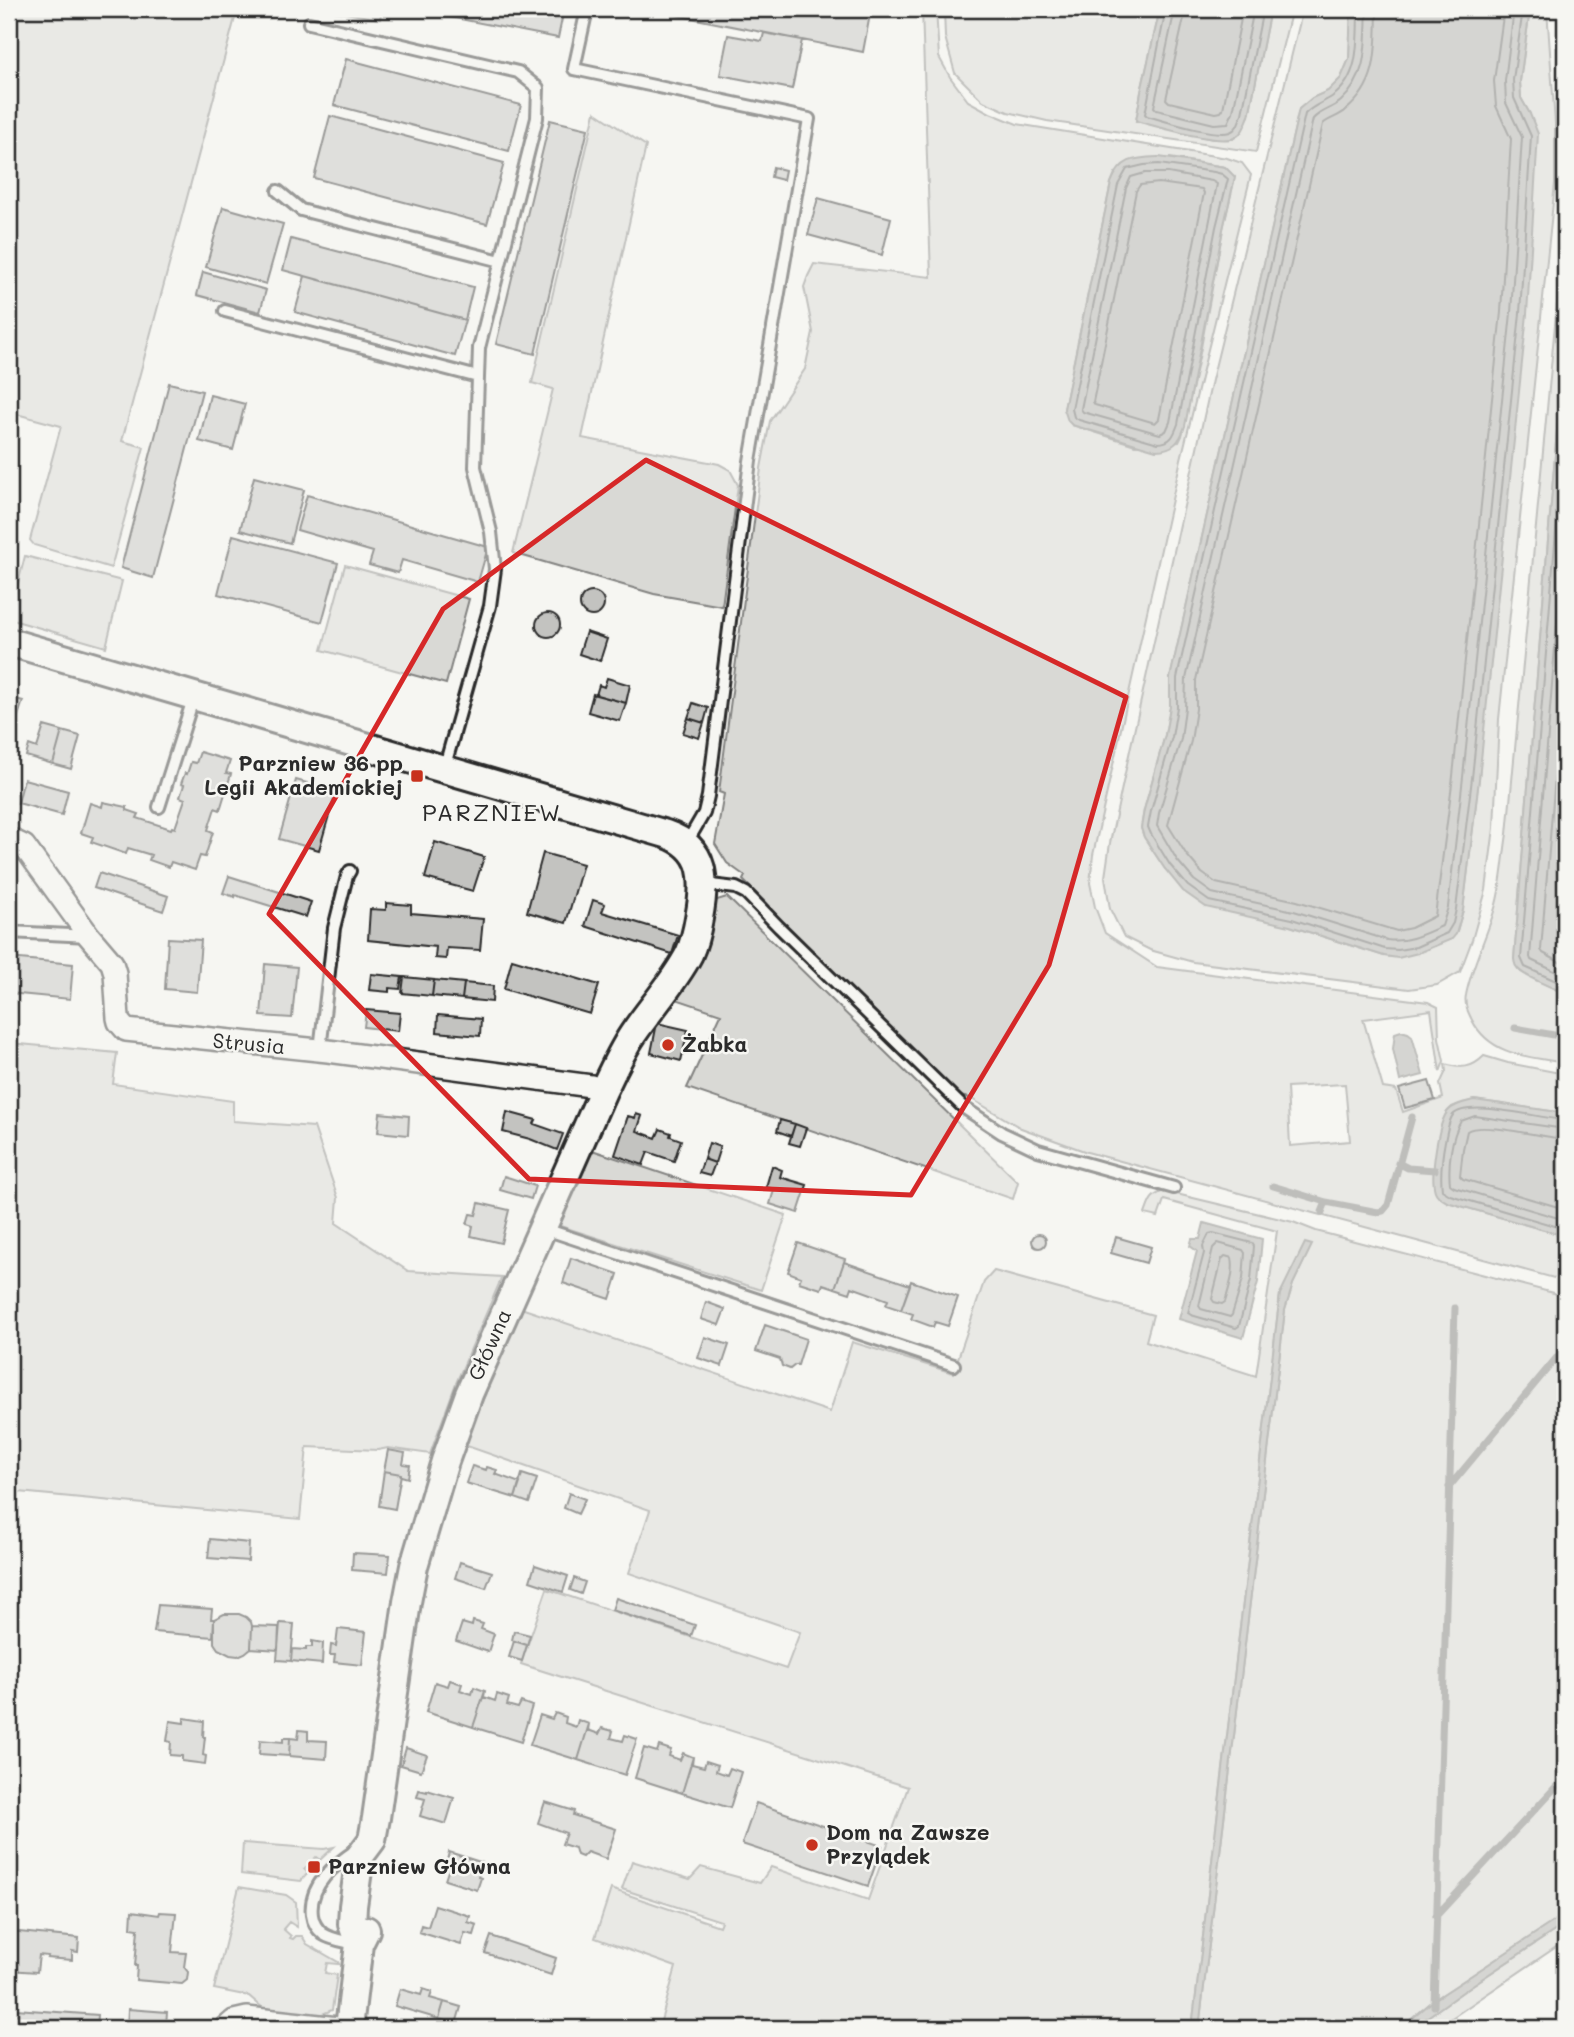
<svg xmlns="http://www.w3.org/2000/svg" width="1574" height="2037" font-family="Mali,sans-serif">
	<style>
		.green { fill: #d9d9d5; stroke: #828280; stroke-width: 2; fill-rule: evenodd }
		.water { fill: #aeaeab; stroke: #7a7a78; stroke-width: 2 }
		.lines { fill: none; stroke-linecap: round; stroke-linejoin: round }
		.shore { stroke: #5f5f5e; stroke-width: 2 }
		.stream { stroke: #7a7a78; stroke-width: 7 }
		.building { fill: #c3c3c0; stroke: #2b2b2b; stroke-width: 2 }
		.service-casing { stroke: #2b2b2b; stroke-width: 16 }
		.minor-casing { stroke: #2b2b2b; stroke-width: 26 }
		.tertiary-casing { stroke: #2b2b2b; stroke-width: 32 }
		.service { stroke: #f6f6f2; stroke-width: 10 }
		.minor { stroke: #f6f6f2; stroke-width: 21 }
		.tertiary { stroke: #f6f6f2; stroke-width: 26 }
		.marked { fill: none; stroke: #d62828; stroke-width: 5; stroke-linejoin: round }
		.poi-dot { fill: #c8321e; stroke: #f6f6f2; stroke-width: 2.5 }
		.labels { text-anchor: middle; stroke-width: 5; stroke-linejoin: round; paint-order: stroke }
		.poi-label { font-size: 21px; font-weight: bold; fill: #2b2b2b; stroke: #f6f6f2; text-anchor: start }
		.street-label { font-size: 21px; fill: #2b2b2b; stroke: #f6f6f2 }
		.quarter-label { font-size: 24px; letter-spacing: 2px; fill: #2b2b2b; stroke: #f6f6f2 }
	</style>
	<rect width="100%" height="100%" fill="#f6f6f2"/>
	<filter id="ink" filterUnits="userSpaceOnUse"><feTurbulence type="fractalNoise" baseFrequency=".0143" numOctaves="2"/><feDisplacementMap in="SourceGraphic" scale="14" xChannelSelector="R" yChannelSelector="G"/><feConvolveMatrix kernelMatrix="1 2 1 2 8 2 1 2 1" color-interpolation-filters="sRGB"/></filter>
	<g filter="url(#ink)">
		<path class="green" d="M9,9H240L235,18L122,441L144,447L111,568L34,545L30,540L61,426L9,412Z
			M323,9H382L380,19Z
			M922,9H936L939,57L950,77L968,101L990,113L1017,124L1227,158L1242,163L1251,175L1181,459L1093,855L1090,883L1095,907L1105,933L1157,967L1428,1002L1438,1007L1439,1038L1444,1061L1440,1072L1431,1010L1363,1019L1383,1088L1396,1090L1403,1112L1443,1098L1440,1084L1446,1071L1445,1064C1462,1069 1472,1068 1484,1056L1508,1063L1565,1074V1113L1474,1100L1452,1107L1447,1112L1442,1124L1437,1145L1434,1177L1447,1202L1565,1236V1281L1087,1152L1021,1128L970,1098L959,1096L784,925L766,903L743,880L745,876L727,863L715,844L724,794L719,792L761,468L770,421L805,369L813,332L804,287L808,276L814,264L931,277ZM1170,158L1225,167L1235,177L1223,229L1200,353L1182,436L1179,442L1135,445L1072,425L1064,409L1111,183L1115,173ZM1345,1084L1350,1141L1290,1146L1287,1087Z
			M944,9H1160L1141,92L1136,121L1212,139H1233L1249,116L1270,9H1292L1256,152L1047,121L1008,112L983,101L955,73L945,37Z
			M1303,9H1351L1349,59L1341,78L1328,91L1312,98L1299,109L1170,678V707L1165,735L1144,810L1141,828L1144,837L1165,869L1290,926L1384,956C1412,959 1432,946 1456,934L1463,910L1479,779L1530,114L1521,98L1520,81L1530,9H1547L1555,124V183L1499,719L1494,828L1486,890L1472,940L1460,972L1437,985L1409,989L1193,962L1150,950L1124,937L1110,909L1105,877L1110,843L1130,750L1212,380Z
			M595,112L646,146L582,438L719,464L730,470L738,485L722,606L654,594L513,553L553,389L532,383Z
			M1565,218V366L1557,430L1514,959L1521,972L1557,990L1565,992V1063C1530,1057 1490,1056 1472,1020C1468,1012 1464,1004 1466,995C1472,964 1487,937 1495,908C1502,885 1503,858 1507,834Z
			M25,556L122,581L106,647L9,619Z
			M345,565L469,599L446,684L322,650Z
			M727,897L1018,1182L1013,1199L687,1088L721,1014L670,997L712,910L717,900Z
			M9,1043L117,1053L113,1084L233,1101V1121L314,1127L338,1198L336,1223L408,1271L502,1277L456,1383L430,1454L388,1448L378,1450L307,1447L300,1519L9,1491Z
			M592,1150L786,1215L761,1290L557,1225Z
			M1164,1191L1293,1222L1316,1231L1565,1296V1914L1434,2000L1401,2028H1199L1285,1310L1293,1284L1311,1246L1280,1294L1192,2028H659L676,1967L595,1938L611,1889L719,1926L721,1921L622,1889L632,1861L690,1879L701,1867L760,1883L771,1867L868,1900L908,1787L521,1664L547,1589L786,1669L800,1632L629,1573L650,1510L464,1445L521,1308L830,1412L852,1342L953,1373L984,1282L994,1271L1153,1315L1146,1341L1256,1376L1277,1231L1164,1200L1158,1217L1145,1214C1150,1201 1150,1196 1164,1191Z
			M243,1843L324,1849L334,1847L320,1860L316,1857L304,1869L308,1873L301,1881L241,1874Z
			M239,1887L286,1895L296,1902L297,1927L289,1922L283,1929L291,1936L290,1938L293,1939L296,1936H302L307,1944L338,1962L339,1964L327,1963L325,1973L337,1975L332,2010L320,2015L264,2009L249,1996L214,1989Z
			M1565,1924V1941L1437,2028H1412L1471,1986Z"/>
		<path class="water" d="M1160,9H1270L1249,116C1245,125 1243,134 1234,138C1217,145 1156,126 1136,121L1141,92Z
			M1351,9H1530L1520,81L1521,98L1530,114L1538,134L1527,314L1479,779L1463,910L1456,934L1452,939L1418,953L1398,958L1384,956L1290,926L1206,907L1183,891L1165,869L1144,837L1141,828L1144,810L1165,735L1170,707V678L1299,109L1312,98L1328,91L1341,78L1349,59Z
			M1159,157L1225,167L1235,177L1223,229L1185,426C1180,441 1174,450 1156,450L1072,425L1068,421L1064,409L1111,183C1121,158 1134,158 1159,157Z
			M1565,366V992C1556,990 1524,976 1518,969C1514,965 1515,964 1514,959L1557,430Z
			M1401,1031L1408,1033L1412,1036L1423,1075L1400,1081L1393,1049L1395,1033Z
			M1474,1100L1565,1113V1236L1447,1202C1442,1199 1437,1197 1435,1191C1430,1176 1438,1122 1448,1111C1454,1104 1466,1102 1474,1100Z
			M1204,1223L1262,1239L1258,1282L1243,1338L1179,1319L1197,1251L1190,1246L1192,1239H1200Z
			M1305,1243L1312,1245L1293,1284L1285,1310L1199,2028H1192L1280,1294Z
			M1565,1914V1924L1471,1986L1412,2028H1401L1434,2000Z"/>
		<g class="lines">
			<path class="shore" d="M1166,9L1145,114L1147,116C1165,121 1214,137 1230,132C1238,129 1239,121 1242,114L1263,9
				M1175,9L1154,107L1157,110L1214,124L1228,123L1233,112L1254,9
				M1186,9L1166,99L1169,102L1216,113L1221,112L1223,109L1243,9
				M1358,9C1357,39 1361,76 1333,96C1323,103 1313,105 1305,114L1177,678V707L1172,737L1151,811L1148,827L1151,834L1170,865L1188,886L1209,901L1292,919L1385,949L1398,950L1416,947L1447,933L1453,923L1456,909L1472,778L1520,313L1531,136L1514,98L1513,80L1523,9
				M1367,9C1365,44 1369,75 1341,101C1332,109 1321,110 1313,119L1186,679L1185,708L1181,739L1159,813L1157,826L1177,860L1194,880L1212,893L1294,911L1387,940C1407,943 1424,934 1442,926L1448,907L1463,777L1511,313L1522,137L1506,103L1505,81L1514,9
				M1377,9C1376,48 1379,83 1346,110C1339,117 1329,118 1323,124L1196,680V709L1191,741L1168,825L1186,854L1202,873L1216,883L1297,901L1397,931L1411,928L1435,916L1453,776L1501,312L1511,139L1496,106L1494,81L1504,9
				M1159,164L1214,172L1222,174L1228,179L1216,227L1178,424C1174,435 1171,443 1158,443L1079,420L1074,417L1072,409L1118,185L1127,169L1144,165Z
				M1145,173H1168L1212,181L1217,184L1170,422L1166,431L1160,434L1083,412L1081,409L1126,188L1131,177Z
				M1159,183L1202,189L1204,193L1159,419L1155,423L1095,405L1093,402L1136,191L1140,185Z
				M1565,421L1521,958L1525,967L1565,985
				M1565,523L1530,957L1531,960L1565,976
				M1565,651L1541,950L1543,953L1565,965
				M1565,1120C1542,1119 1468,1098 1453,1115C1448,1121 1447,1134 1445,1141C1442,1157 1440,1174 1442,1190L1450,1195L1565,1229
				M1565,1129L1475,1116L1461,1121C1451,1137 1448,1165 1450,1184L1454,1187L1565,1220
				M1565,1139C1544,1138 1482,1121 1467,1131L1463,1149L1460,1176L1463,1179L1565,1209
				M1213,1233L1252,1243L1254,1246L1251,1280L1239,1326L1236,1328L1191,1315L1188,1313L1204,1253L1203,1246L1209,1234Z
				M1218,1243L1243,1250L1245,1253L1243,1279L1232,1315L1230,1317L1201,1309L1199,1306L1213,1248Z
				M1225,1256L1232,1258C1235,1272 1229,1288 1225,1302L1222,1304L1214,1302L1212,1299L1222,1259Z"/>
			<path class="stream" d="M1515,1028L1565,1037
				M1398,1163L1408,1168L1435,1170
				M1273,1186L1326,1202L1378,1212L1383,1211L1388,1205L1412,1117
				M1322,1212L1326,1202
				M1449,1487L1558,1356
				M1436,1916L1565,1777
				M1434,2006L1455,1308"/>
		</g>
		<path class="building" d="M440,9H564L558,38L439,15Z
			M645,9H871L863,52Z
			M764,33L802,40L792,89L720,75L728,35L762,41Z
			M346,59L521,105L509,151L334,105Z
			M330,116L504,163L487,224L314,178Z
			M550,120L588,129L535,354L496,344Z
			M773,167L785,170L783,180L771,177Z
			M818,198L891,218L882,255L808,235Z
			M223,207L283,224L266,284L206,267Z
			M291,239L473,287L465,320L283,270Z
			M203,272L266,290L260,312L197,295Z
			M305,276L465,320L455,356L295,312Z
			M169,383L202,391L153,578L121,568Z
			M210,395L245,404L233,450L199,441Z
			M254,477L304,490L290,543L240,530Z
			M307,495L488,547L478,582L402,560L398,573L369,565L373,552L297,530Z
			M233,535L338,563L322,622L218,594Z
			M580 604a12 12 0 1 1 24 0a12 12 0 1 1-24 0Z
			M536 625a12 12 0 1 1 24 0a12 12 0 1 1-24 0Z
			M586,632L607,639L600,661L579,654Z
			M607,678L630,685L626,703L596,695L599,685L604,687Z
			M593,694L626,703L620,721L588,712Z
			M9,697L23,701L14,728L9,726Z
			M693,703L708,708L704,723L688,718Z
			M688,718L704,723L699,738L683,733Z
			M44,726L62,731L53,764L26,756L29,745L37,748Z
			M62,731L80,736L71,769L53,764Z
			M200,752L230,761L226,773L231,774L220,810L215,808L208,830L213,832L205,857L200,856L195,870L171,862L169,867L149,860L151,855L128,848L126,854L91,842L93,837L81,833L90,803L102,807L103,802L127,807V810L139,814L137,818L171,829L172,827L175,828L185,799L180,797L184,785L181,784L185,773L187,774L191,762L196,763Z
			M24,779L68,791L62,815L18,803Z
			M296,780L336,791L319,850L279,839Z
			M435,842L484,857L473,891L425,878Z
			M543,853L583,864L566,923L527,912Z
			M9,870H13L10,902H9Z
			M99,873L168,896L163,911L94,888Z
			M229,876L311,902L306,917L235,895V897L223,893Z
			M593,900L605,904L602,912L678,935L672,954L585,926Z
			M386,903L411,905V913L483,919L480,950L447,948L446,959L435,958L436,947L368,940L370,909L386,910Z
			M168,938L201,940L197,992L165,989Z
			M9,958L73,964L70,999L9,993Z
			M512,959L599,985L590,1014L504,989Z
			M265,964L297,967L292,1018L261,1016Z
			M371,974L402,977L400,989L389,988V992L369,990Z
			M404,977L434,980L432,996L402,993Z
			M434,980L464,983L462,999L432,996Z
			M464,983L493,986L492,1002L462,999Z
			M366,1010L400,1013L398,1031L364,1027Z
			M438,1015L481,1019L480,1036L437,1032Z
			M657,1023L688,1030L681,1061L651,1053Z
			M1429,1081L1435,1100L1405,1108L1399,1089Z
			M507,1112L536,1120L534,1124L563,1134L557,1150L530,1139L503,1132Z
			M380,1113L409,1116L408,1135L378,1132Z
			M636,1114L642,1116L637,1131L656,1138L660,1129L671,1133L670,1136L681,1140L674,1161L648,1152L643,1165L615,1155L628,1116L635,1118Z
			M780,1120L795,1124L791,1136L777,1131Z
			M795,1124L806,1128L800,1146L789,1143Z
			M709,1143L720,1147L715,1163L704,1159Z
			M704,1159L715,1163L710,1176L699,1173Z
			M772,1166L782,1170L780,1177L807,1185L798,1213L770,1204L774,1190L766,1187Z
			M504,1176L535,1186L531,1199L500,1190Z
			M479,1203L509,1210L501,1243L471,1236L473,1226L467,1224L470,1214L476,1215Z
			M1032 1241a7 7 0 1 1 14 0a7 7 0 1 1-14 0Z
			M1116,1237L1151,1247L1146,1263L1111,1253Z
			M798,1243L845,1259L835,1288L823,1284L821,1289L799,1282L801,1277L788,1272Z
			M571,1258L618,1274L610,1299L563,1283Z
			M844,1262L910,1285L901,1310L886,1305L888,1300L852,1287L850,1293L835,1288Z
			M911,1281L958,1297L948,1326L935,1322L933,1327L911,1319L913,1314L901,1310Z
			M706,1302L725,1309L719,1325L701,1319Z
			M765,1325L806,1339L798,1365H795L790,1369L782,1366L780,1359L756,1351Z
			M705,1337L729,1345L722,1366L698,1358Z
			M388,1450L405,1453L403,1464L410,1465L408,1478L401,1476V1474L384,1471Z
			M472,1466L486,1470L487,1467L497,1470L495,1474L520,1483L515,1498L466,1483Z
			M384,1471L401,1474L395,1509L379,1506Z
			M522,1474L537,1479L529,1503L515,1498Z
			M569,1493L585,1499L578,1514L564,1508Z
			M210,1539L249,1543L248,1561L208,1558Z
			M353,1553L390,1555L388,1573L352,1570Z
			M460,1562L492,1572L486,1588L455,1578Z
			M535,1565L568,1576L563,1592L530,1581Z
			M574,1578L585,1582L581,1594L570,1590Z
			M616,1598L695,1625L691,1636L612,1610Z
			M158,1605L212,1609L211,1619H214L213,1637L154,1632Z
			M224,1614H239L246,1617L251,1622L252,1626L251,1648L245,1653L238,1656L230,1655L218,1649L214,1643V1619Z
			M473,1621L483,1624L481,1629L494,1634L488,1652L456,1641L462,1623L472,1626Z
			M280,1623L294,1624L291,1661L277,1660Z
			M252,1626L279,1627L278,1650L251,1648Z
			M338,1629L366,1632L362,1665L334,1662L335,1655H330L331,1645L336,1646Z
			M514,1631L530,1635L527,1645L512,1640Z
			M312,1641L323,1643L322,1664L291,1661L292,1649L306,1650V1647H312Z
			M514,1641L527,1645L522,1661L509,1657Z
			M450,1680L462,1684L460,1690L472,1694L474,1687L485,1691L473,1727L426,1712L435,1682L448,1686Z
			M485,1691L484,1697L495,1701L497,1694L509,1698L507,1705L518,1708L521,1702L532,1706L521,1742L473,1727Z
			M555,1713L566,1717L565,1723L576,1727L578,1720L589,1724L578,1760L530,1745L540,1715L552,1719Z
			M184,1718L204,1721L203,1737H205L203,1755L206,1756L205,1764L182,1761V1756L170,1755L171,1742L167,1741L170,1721L184,1723Z
			M589,1724L588,1730L599,1734L602,1728L613,1731L611,1738L623,1741L625,1735L637,1739L625,1775L578,1760Z
			M299,1730L308,1731V1740L327,1741L326,1759L289,1756L290,1738L298,1739Z
			M283,1738H290L289,1756L259,1754L260,1740L283,1742Z
			M659,1746L671,1750L669,1756L680,1760L683,1753L693,1757L682,1793L635,1778L644,1748L657,1752Z
			M406,1748L427,1755L421,1771L401,1765Z
			M693,1757L692,1764L704,1767L706,1761L718,1765L716,1771L727,1775L730,1768L741,1772L730,1808L682,1793Z
			M419,1790L427,1792V1790L454,1798L446,1824L420,1816L425,1799L417,1797Z
			M545,1802L574,1811L573,1815L616,1829L606,1859L587,1852L582,1857L577,1855L575,1848L562,1844L566,1833L538,1823Z
			M756,1803L882,1846L868,1886L742,1844Z
			M449,1852L483,1863L478,1877L481,1878L477,1890L445,1880L450,1865L446,1864Z
			M435,1905L470,1916L468,1922L477,1925L474,1935L465,1933L461,1945L419,1932L421,1925L428,1927Z
			M132,1911L159,1915L160,1912L176,1913L172,1952L186,1953L184,1967L188,1972L187,1980L182,1984L136,1980L137,1966H135L138,1929L131,1928Z
			M9,1931L79,1938L78,1952L72,1951V1960L47,1958L48,1956L39,1955L37,1972L9,1970Z
			M491,1936L556,1958L551,1975L485,1953Z
			M400,1989L421,1995L423,1989L432,1992L430,1998L444,2002L439,2019L395,2006Z
			M444,2002L461,2007L456,2024L439,2019Z
			M16,2009L98,2015L97,2028H9V2019L16,2020Z
			M128,2009L167,2012L166,2026H169V2028H127Z"/>
		<g class="lines">
			<defs>
				<path id="service" d="M587,9L574,69L809,119L750,461L708,796L704,813L686,844
					M309,23L518,72L538,88L537,118L479,348L475,467L491,532L495,569L490,606L444,769
					M278,191L301,210L501,261
					M225,311L478,377
					M159,807L194,696
					M703,884L736,888L746,893L779,927L963,1107L1002,1133L1038,1150L1174,1188
					M9,932L89,936
					M320,1050L334,928L347,876L350,871
					M542,1228L954,1365
					M355,1944C345,1941 332,1940 323,1934C317,1929 313,1923 312,1915C308,1885 335,1864 358,1849"/>
				<path id="minor" d="M9,839L24,846L89,936L112,963L115,973L118,1018L119,1022L126,1030L328,1051L591,1086L603,1091
					M226,2028L234,2021L247,2018L338,2028"/>
				<path id="tertiary" d="M9,642L666,834C707,848 706,881 699,918C697,930 694,943 689,954C674,983 651,1007 633,1034C621,1052 612,1072 603,1091L469,1394L445,1461L414,1566L407,1602L376,1818L372,1840L360,1856L353,1906L352,1924L359,1944
					M349,2028L359,1944L366,1930"/>
			</defs>
			<use href="#service" class="service-casing"/>
			<use href="#minor" class="minor-casing"/>
			<use href="#tertiary" class="tertiary-casing"/>
			<use href="#service" class="service"/>
			<use href="#minor" class="minor"/>
			<use href="#tertiary" class="tertiary"/>
		</g>
	</g>
	<path d="M0 0H1574V2037H0ZM646,460L1126,697L1049,965L911,1195L529,1179L269,914L443,609Z" fill="#f6f6f2" fill-opacity=".55" fill-rule="evenodd"/>
	<path class="marked" d="M646,460L1126,697L1049,965L911,1195L529,1179L269,914L443,609Z"/>
	<g class="poi-dot">
		<rect x="410" y="769" width="14" height="14" rx="3.5"/>
		<circle cx="668" cy="1045" r="7"/>
		<circle cx="812" cy="1845" r="7"/>
		<rect x="307" y="1860" width="14" height="14" rx="3.5"/>
	</g>
	<g class="labels">
		<g class="poi-label">
			<text x="403" y="771" text-anchor="end">Parzniew 36 pp<tspan x="403" dy="24">Legii Akademickiej</tspan></text>
			<text x="682" y="1052">Żabka</text>
			<text x="826" y="1840">Dom na Zawsze<tspan x="826" dy="24">Przylądek</tspan></text>
			<text x="328" y="1874">Parzniew Główna</text>
		</g>
		<g class="street-label">
			<text transform="translate(249 1044) rotate(5)" y="7">Strusia</text>
			<text transform="translate(490 1345) rotate(-66)" y="7">Główna</text>
		</g>
		<g class="quarter-label">
			<text x="492" y="821">PARZNIEW</text>
		</g>
	</g>
	<rect width="1574" height="2037" fill="none" stroke="#f6f6f2" stroke-width="35"/>
	<rect x="18" y="18" width="1539" height="2002" fill="none" stroke="#2b2b2b" stroke-width="2.5" filter="url(#ink)"/>
</svg>
